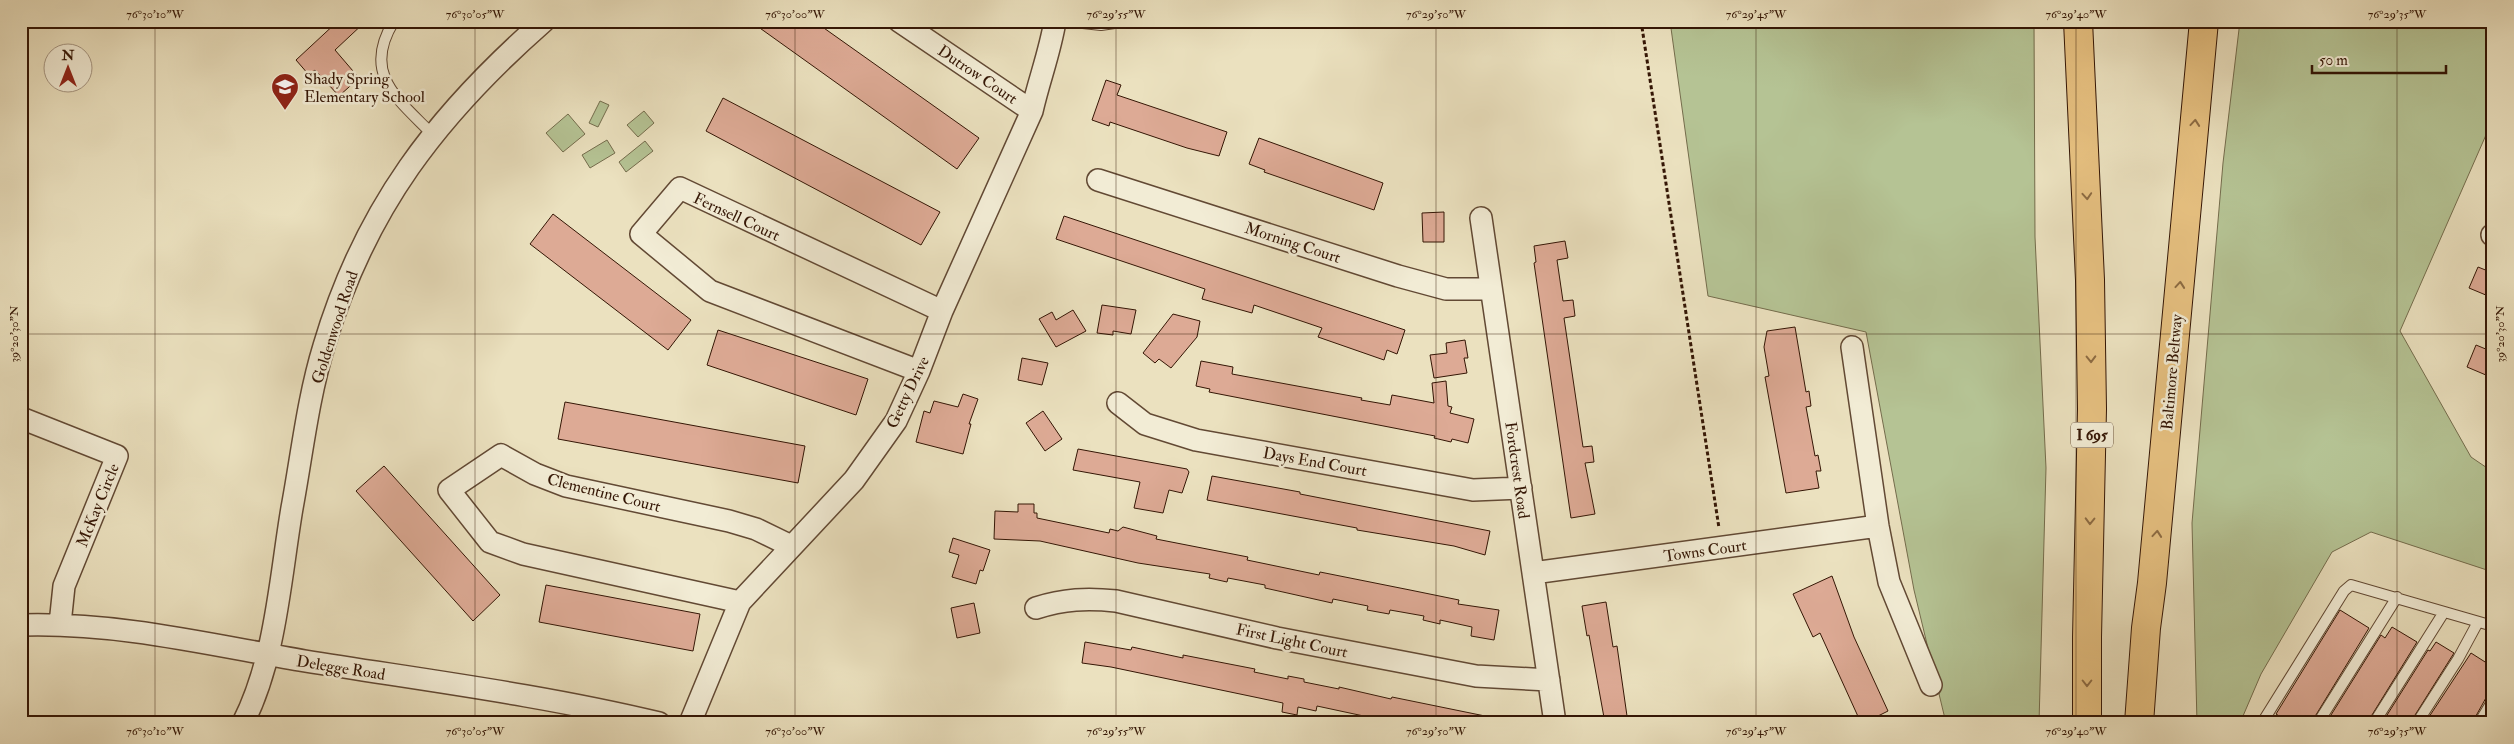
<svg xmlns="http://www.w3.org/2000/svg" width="2514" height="744" font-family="'IM FELL Double Pica',serif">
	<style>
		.green { fill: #b5c394; stroke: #746c4c }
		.building { fill: #ddaa95; stroke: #341605 }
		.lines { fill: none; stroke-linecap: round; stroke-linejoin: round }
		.service-casing { stroke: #624934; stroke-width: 12 }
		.minor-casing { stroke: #624934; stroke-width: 24 }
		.motorway-casing { stroke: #341605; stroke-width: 30 }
		.path { stroke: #341605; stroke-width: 3; stroke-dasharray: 4 2.5; stroke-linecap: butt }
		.service { stroke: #f2ecd5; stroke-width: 10 }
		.minor { stroke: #f2ecd5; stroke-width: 21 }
		.motorway { stroke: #e6c080; stroke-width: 28 }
		.oneway { stroke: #8d6b42 }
		.ticks { fill: none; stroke: #341605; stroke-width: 1; stroke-opacity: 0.45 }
		.labels { text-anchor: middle; stroke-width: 5; stroke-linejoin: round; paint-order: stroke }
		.shield { fill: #f2ecd5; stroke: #6d5643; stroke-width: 1 }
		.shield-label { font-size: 15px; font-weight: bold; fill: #341605 }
		.street-label { font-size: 16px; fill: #341605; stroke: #f2ecd5 }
		.poi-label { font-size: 16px; fill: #341605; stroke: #f2ecd5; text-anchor: start }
		.neatline { fill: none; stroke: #341605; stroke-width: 2 }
		.ticks-label { font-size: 12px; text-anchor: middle; fill: #341605 }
	</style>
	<rect width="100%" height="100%" fill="#ebe1bf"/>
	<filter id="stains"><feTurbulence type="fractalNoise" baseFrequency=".004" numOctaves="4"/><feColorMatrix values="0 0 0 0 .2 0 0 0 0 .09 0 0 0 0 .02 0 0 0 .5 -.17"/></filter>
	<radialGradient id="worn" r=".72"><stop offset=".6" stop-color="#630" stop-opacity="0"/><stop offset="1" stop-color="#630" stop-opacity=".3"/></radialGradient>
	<path class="green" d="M1670,21H2034L2035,237L2046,468L2039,723H1946L1914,590L1866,332L1708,296Z
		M2240,21H2493V119L2400,331L2471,457L2493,472V572L2371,532L2332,552L2261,674L2240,723H2197L2192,523L2223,163Z
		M600,101L609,105L598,127L589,123Z
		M644,111L654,123L638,137L627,125Z
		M568,114L585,134L563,152L546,133Z
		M607,140L615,153L590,168L582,155Z
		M645,141L653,151L626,172L619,162Z"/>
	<path class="building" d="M338,21H366L335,50L359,78L339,96L315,70L309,75L296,60Z
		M750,21H814L979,138L957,169Z
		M1106,80L1121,85L1117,95L1227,132L1219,156L1187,148L1110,122L1109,126L1092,120Z
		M723,98L940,212L921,245L706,131Z
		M1259,138L1383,183L1374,210L1264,172L1265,170L1249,164Z
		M1444,212V242H1423L1422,213Z
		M553,214L691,320L668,350L530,244Z
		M1064,216L1405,330L1397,354L1387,350L1384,360L1318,337L1322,328L1254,305L1252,313L1202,299L1205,289L1056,239Z
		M1565,241L1568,258L1557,260L1563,301L1573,300L1575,316L1564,318L1583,447L1592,446L1594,462L1585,463L1595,514L1571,518L1534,263L1536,262L1534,246Z
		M2478,267L2493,273V298L2469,288Z
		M1102,305L1136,310L1131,334L1113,331V335L1097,333Z
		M1073,310L1086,331L1056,347L1039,319L1052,312L1056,320Z
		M1173,314L1200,321L1197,337L1171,368L1159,359L1155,363L1143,353Z
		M1795,327L1806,392L1809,391L1811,406L1806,407L1815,456L1818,455L1821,471H1816L1819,488L1786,493L1765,377L1769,376L1764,347L1767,331Z
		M718,330L868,379L856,415L707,365Z
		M1465,340L1468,358H1464L1467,373L1434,378L1430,355L1447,353L1446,343Z
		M2476,345L2493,352V378L2467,367Z
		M1022,358L1048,363L1042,385L1018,380Z
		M1201,361L1233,367L1232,374L1362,398L1361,400L1390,405L1392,395L1434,403L1432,383L1446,381L1448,406L1452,407L1450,413L1474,419L1468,443L1452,439L1451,442L1434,438L1435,436L1209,392L1210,389L1196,386Z
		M963,394L978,399L969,424H971L963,454L916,442L924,411L930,413L934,401L958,407Z
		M565,402L805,446L798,483L558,439Z
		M1043,411L1062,439L1045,451L1026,423Z
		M1078,449L1187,469L1189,472L1182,493L1169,490L1163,513L1134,508L1140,482L1073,470Z
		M384,466L500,595L473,621L356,491Z
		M1212,476L1300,492V494L1490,531L1485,555L1454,546L1357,530V528L1207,500Z
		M1018,504H1034V513H1037V518L1109,533L1110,529L1118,531L1123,527L1157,536L1156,539L1248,557L1247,560L1319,575L1320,572L1410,590L1459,600L1458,604L1499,610L1494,640L1471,636L1472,627L1440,620V624L1423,620L1424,616L1390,610L1389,614L1367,610L1368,606L1333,599L1332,603L1265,588V585L1228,578L1227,582L1209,578L1210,574L1138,563L1040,541L994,539L995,511L1018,512Z
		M953,538L990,550L983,571L980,570L976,584L952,577L959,555L949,552Z
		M1832,576L1854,637L1888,711L1864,723H1861L1820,633L1813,637L1793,594Z
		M546,585L700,614L693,651L539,622Z
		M1606,602L1613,647L1617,646L1628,723H1605L1589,635L1587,636L1582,606Z
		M974,603L980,633L957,638L951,608Z
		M2340,610L2369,628L2311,723H2290L2276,714Z
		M2392,627L2417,642L2367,723H2326L2381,635L2385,638Z
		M1085,642L1131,650L1132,647L1183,658V655L1255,669L1254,672L1288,679V676L1304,679V682L1339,689V687L1391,699L1392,697L1485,716L1484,723H1387V721L1317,706L1316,711L1298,707L1297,715L1282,712L1283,703L1111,667L1082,663Z
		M2436,642L2454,653L2410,723H2382L2428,650L2430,651Z
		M2471,653L2493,667V693L2487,696L2472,723H2425Z"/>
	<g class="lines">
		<defs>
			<path id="service" d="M394,21C361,74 398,99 433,135
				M1065,21L1101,25L1128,21
				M2262,723L2344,591L2351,585L2493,626
				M2318,723L2397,597
				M2374,723L2444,612
				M2417,723L2458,659L2478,622
				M2479,723L2493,700"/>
			<path id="minor" d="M899,21L1032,111
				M1098,180L1398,276L1446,289H1490
				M1481,218L1555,723
				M2492,235H2493
				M1852,347L1878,526L1889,582L1931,685
				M919,371L710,291L641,234L680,188L942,311
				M1118,403L1145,424L1196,440L1473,490L1521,488
				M21,418L117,456L64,586L60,624
				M1533,573L1878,526
				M740,602L523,554L490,542L449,490L501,455L535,474L566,486L729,521L756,529L791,546
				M1036,608C1064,599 1087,598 1116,601L1277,638L1476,676L1549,680
				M21,625C118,622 211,645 305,661C423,680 543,695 659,723
				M243,723C276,658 280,579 292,508C302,454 308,398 324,346C365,208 437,115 544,21
				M690,723L740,602L854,480L896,421L919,371L942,311L1032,111C1039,80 1050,52 1055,21"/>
			<path id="motorway" d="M2078,21L2090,280L2092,409L2087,637V723
				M2139,723L2146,628L2152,583L2204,21"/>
		</defs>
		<use href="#service" class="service-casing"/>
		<use href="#minor" class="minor-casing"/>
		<use href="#motorway" class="motorway-casing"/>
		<path class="path" d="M1641,21L1719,528"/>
		<use href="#service" class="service"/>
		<use href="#minor" class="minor"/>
		<use href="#motorway" class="motorway"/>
	</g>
	<defs><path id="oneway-chevron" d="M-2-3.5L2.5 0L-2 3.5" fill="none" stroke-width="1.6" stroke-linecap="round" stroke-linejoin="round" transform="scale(1.25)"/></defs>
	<g class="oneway">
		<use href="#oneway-chevron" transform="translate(2195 123) rotate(-85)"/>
		<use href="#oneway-chevron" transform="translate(2087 196) rotate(86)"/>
		<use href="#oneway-chevron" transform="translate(2180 285) rotate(-85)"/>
		<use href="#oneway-chevron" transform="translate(2091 359) rotate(89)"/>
		<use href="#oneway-chevron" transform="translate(2090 521) rotate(91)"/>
		<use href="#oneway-chevron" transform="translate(2157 534) rotate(-85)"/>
		<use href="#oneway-chevron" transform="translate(2087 683) rotate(90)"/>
	</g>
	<path class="ticks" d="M155,21V723M475,21V723M795,21V723M1116,21V723M1436,21V723M1756,21V723M2076,21V723M2397,21V723M21,334H2493"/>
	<defs>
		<symbol id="school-pin" viewBox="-11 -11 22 30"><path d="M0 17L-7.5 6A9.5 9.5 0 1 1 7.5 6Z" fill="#8f2418" stroke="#f2ecd5"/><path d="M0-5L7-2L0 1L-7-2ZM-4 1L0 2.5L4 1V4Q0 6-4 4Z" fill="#fff"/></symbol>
	</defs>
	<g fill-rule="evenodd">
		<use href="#school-pin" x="269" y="71" width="32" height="43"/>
	</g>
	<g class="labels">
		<rect class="shield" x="2071" y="422.5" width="42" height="25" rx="4"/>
		<g class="shield-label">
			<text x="2092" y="440">I 695</text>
		</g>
		<g class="street-label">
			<text transform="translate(978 74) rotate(34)" y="6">Dutrow Court</text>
			<text transform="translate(737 216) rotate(25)" y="6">Fernsell Court</text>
			<text transform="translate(1293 242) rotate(18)" y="6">Morning Court</text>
			<text transform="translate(334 327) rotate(-72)" y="6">Goldenwood Road</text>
			<text transform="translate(2171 372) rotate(-85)" y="6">Baltimore Beltway</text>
			<text transform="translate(907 392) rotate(-64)" y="6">Getty Drive</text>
			<text transform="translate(1315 461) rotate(10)" y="6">Days End Court</text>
			<text transform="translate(1518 470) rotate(82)" y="6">Fordcrest Road</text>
			<text transform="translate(604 492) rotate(14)" y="6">Clementine Court</text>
			<text transform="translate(97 505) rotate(-68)" y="6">McKay Circle</text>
			<text transform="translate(1705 550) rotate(-8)" y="6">Towns Court</text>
			<text transform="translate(1292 640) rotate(12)" y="6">First Light Court</text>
			<text transform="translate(341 667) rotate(9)" y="6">Delegge Road</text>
		</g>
		<g class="poi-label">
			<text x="304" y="84">Shady Spring<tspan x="304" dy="18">Elementary School</tspan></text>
		</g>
	</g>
	<rect width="2514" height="744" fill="none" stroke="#ebe1bf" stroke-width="55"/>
	<g transform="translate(68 68)"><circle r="24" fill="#f2ecd5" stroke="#a69682"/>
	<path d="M0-4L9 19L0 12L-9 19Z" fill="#8f2418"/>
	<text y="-8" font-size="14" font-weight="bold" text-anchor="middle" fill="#341605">N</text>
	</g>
	<path d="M2312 65v8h134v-8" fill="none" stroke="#341605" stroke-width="2.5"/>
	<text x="2319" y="65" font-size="15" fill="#341605" stroke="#f2ecd5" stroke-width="4" paint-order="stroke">50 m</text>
	<rect x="28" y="28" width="2458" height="688" class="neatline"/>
	<g class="ticks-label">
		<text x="155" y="18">76°30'10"W</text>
		<text x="475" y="18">76°30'05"W</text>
		<text x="795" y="18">76°30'00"W</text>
		<text x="1116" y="18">76°29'55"W</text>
		<text x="1436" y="18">76°29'50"W</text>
		<text x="1756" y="18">76°29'45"W</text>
		<text x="2076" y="18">76°29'40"W</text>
		<text x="2397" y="18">76°29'35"W</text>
		<text transform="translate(14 334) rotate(-90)" y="4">39°20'30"N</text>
		<text transform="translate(2500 334) rotate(-90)" y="4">39°20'30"N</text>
		<text x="155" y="735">76°30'10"W</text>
		<text x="475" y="735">76°30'05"W</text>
		<text x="795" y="735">76°30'00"W</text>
		<text x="1116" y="735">76°29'55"W</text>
		<text x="1436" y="735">76°29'50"W</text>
		<text x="1756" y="735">76°29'45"W</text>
		<text x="2076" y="735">76°29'40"W</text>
		<text x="2397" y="735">76°29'35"W</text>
	</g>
	<rect width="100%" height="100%" filter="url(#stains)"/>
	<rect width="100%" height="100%" fill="url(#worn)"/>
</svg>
